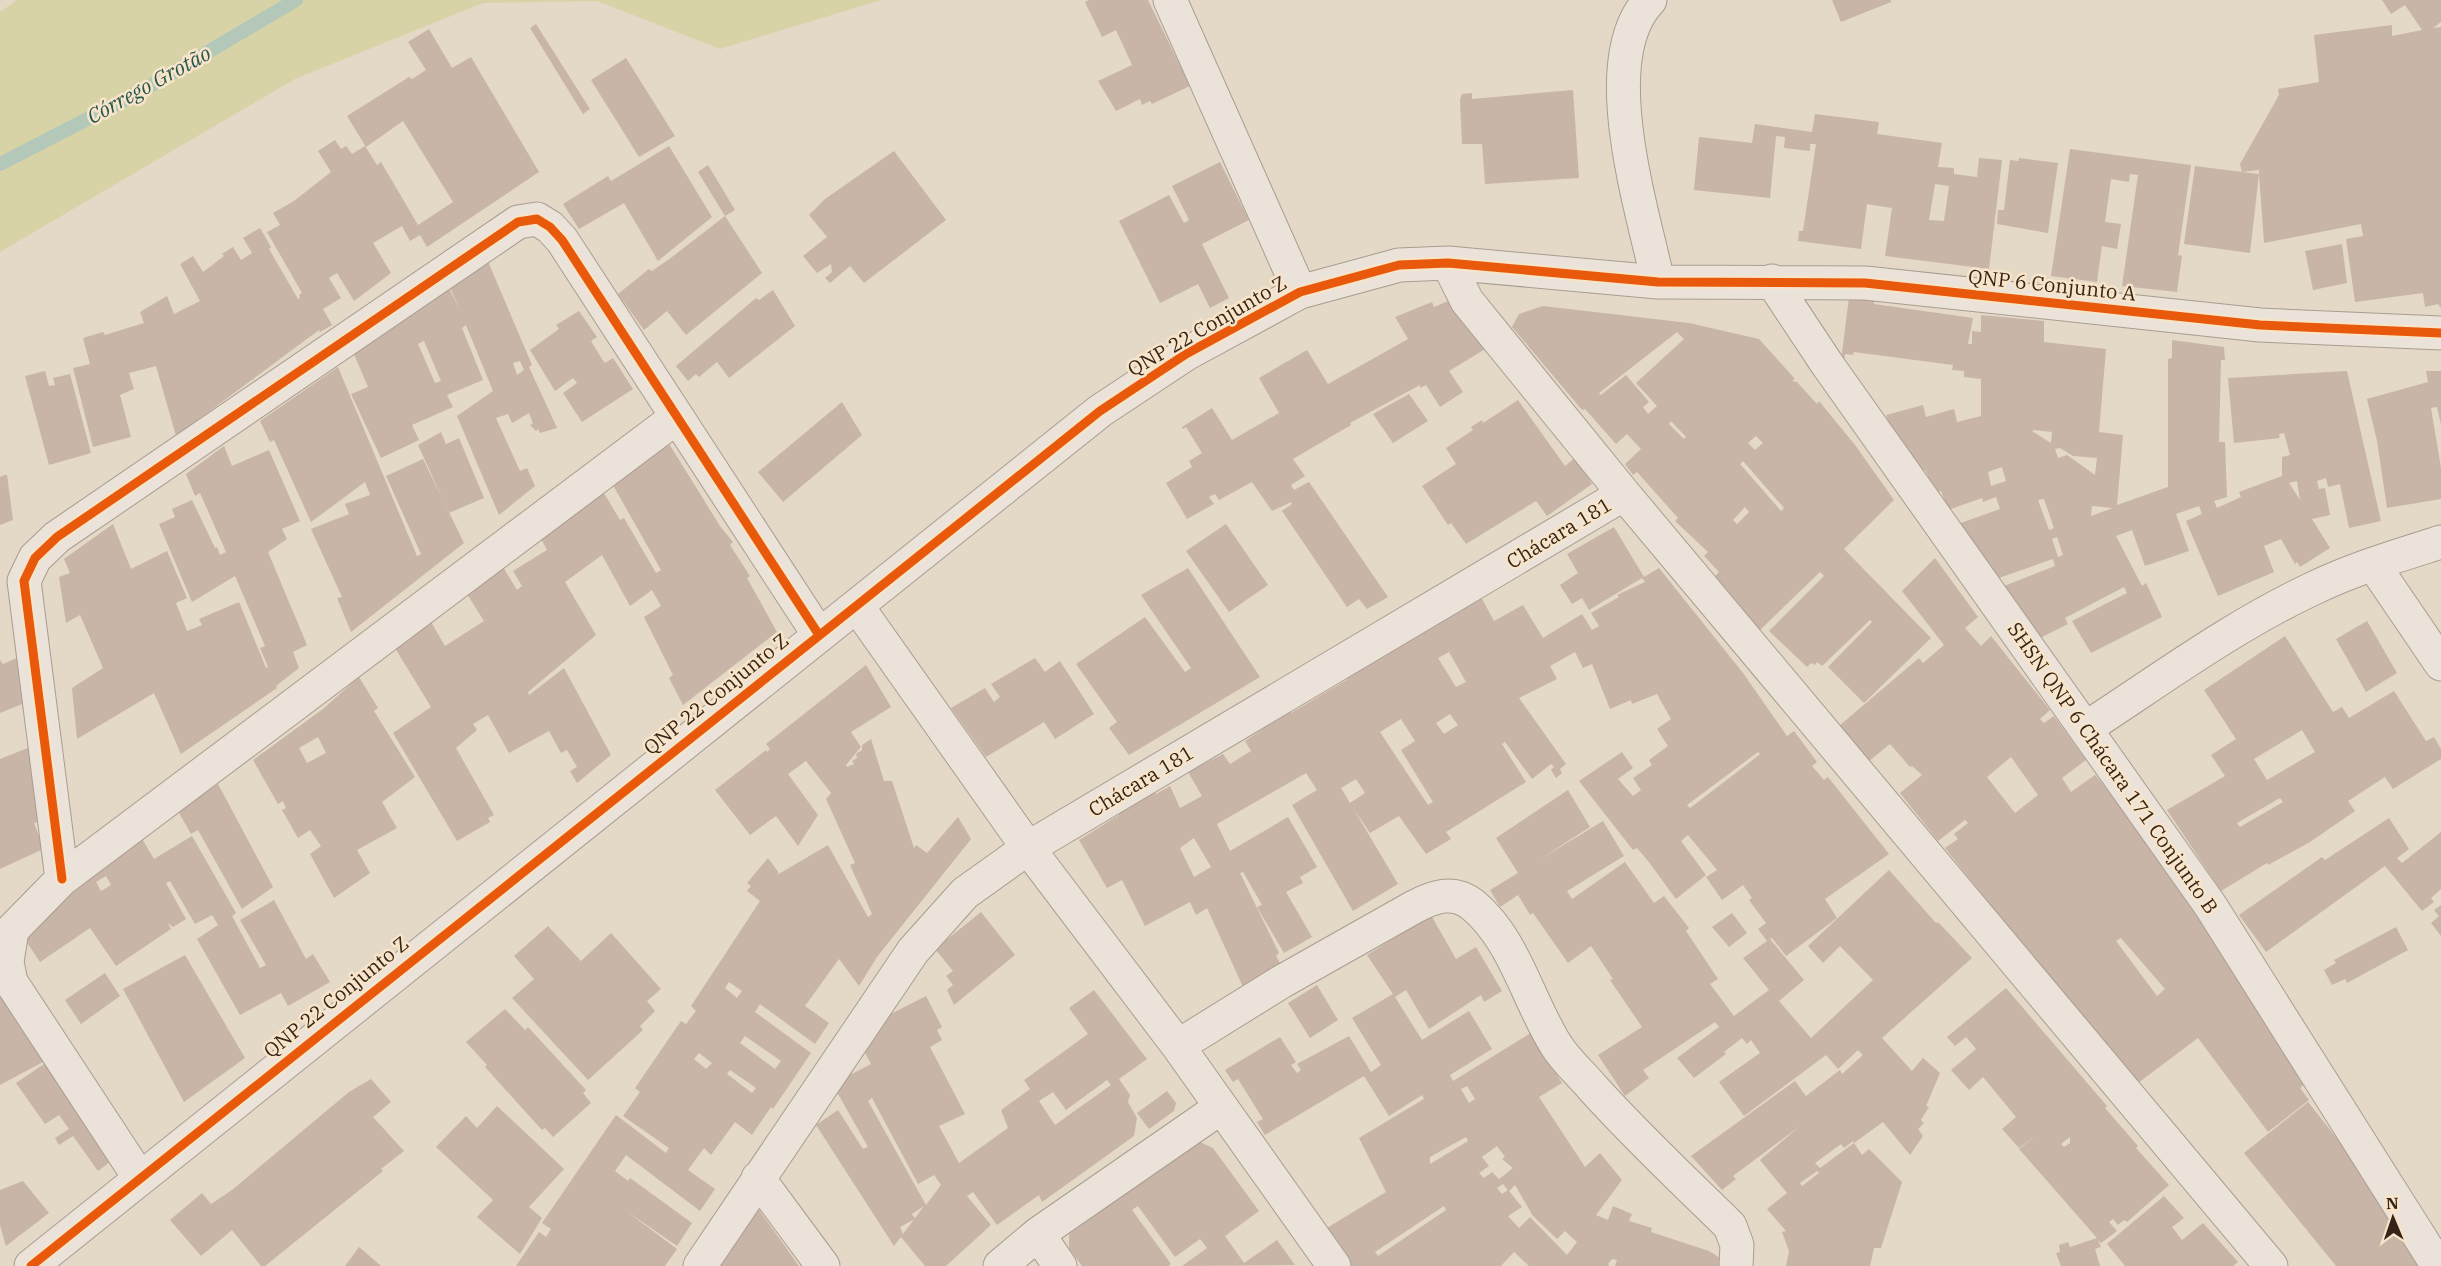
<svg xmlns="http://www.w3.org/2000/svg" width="2441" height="1266" font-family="'IBM Plex Serif',serif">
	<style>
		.green { fill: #d8d3a7 }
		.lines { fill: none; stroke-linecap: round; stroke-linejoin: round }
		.stream { stroke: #b3c8b9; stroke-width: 14 }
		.building { fill: #c8b5a7; fill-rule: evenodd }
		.minor-casing { stroke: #a89d91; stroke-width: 35 }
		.minor { stroke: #ebe3d9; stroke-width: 33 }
		.cycleway-casing { stroke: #f8e5c9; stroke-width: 13 }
		.cycleway { stroke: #e8590c; stroke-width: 9 }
		.labels { text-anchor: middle; stroke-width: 5; stroke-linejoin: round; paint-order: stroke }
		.street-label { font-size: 20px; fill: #362419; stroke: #f8e5c9 }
		.water-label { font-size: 21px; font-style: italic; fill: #27574f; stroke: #f8e5c9 }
	</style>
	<rect width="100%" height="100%" fill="#e4d8c6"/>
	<path class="green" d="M17,0H881L720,49L597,1L483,3L295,79L0,252V12Z"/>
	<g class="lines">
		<path class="stream" d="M0,164L138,93L296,0"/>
	</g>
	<path class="building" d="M1089,0H1148L1190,86L1152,104L1150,101L1142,105L1140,99L1116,111L1098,81L1132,65L1116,30L1102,37L1085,2Z
		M1832,0H1891V2L1841,22Z
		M2382,0H2441V22L2433,28L2441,27V308L2438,304L2425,307L2423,293L2355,302L2346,239L2363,236L2361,224L2264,243L2259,174L2250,253L2184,244L2195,166L2242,172L2240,164L2279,95L2278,89L2319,82L2314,35L2392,25V36L2422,30L2405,5L2391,14ZM2259,170V174L2242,172Z
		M536,24L590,109L583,114L530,28Z
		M429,29L452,68L471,57L539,172L427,247L420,235L410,241L402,226L373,243L391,273L354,301L337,273L329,278L341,298L323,309L332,325L320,332L319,330L176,436L156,366L129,373L134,389L120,395L131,437L93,447L73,368L90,364L83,338L103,332L105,335L144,323L140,312L167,296L174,314L200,301L180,264L193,256L203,272L224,256L222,254L233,247L241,260L252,253L243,238L260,228L271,247L269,249L298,299L300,298L299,295L302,293L267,232L280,225L273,213L294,201L331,172L318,151L335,140L341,149L346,146L352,154L365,146L377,165L381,162L418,225L453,202L403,121L366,147L347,116L409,77L412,79L426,70L408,42Z
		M626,58L675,136L639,157L591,80Z
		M1573,90L1579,178L1485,184L1482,144H1462L1460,100L1462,94L1472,93V99Z
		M1815,114L1879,122L1877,134L1942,143L1938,167L1954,168V174L1977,177L1979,158L2002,160L1989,269L1885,256L1892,208L1867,204L1861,249L1798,241L1799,231H1803L1816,144H1810V151L1784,148L1785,137L1776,136L1770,198L1694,190L1699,137L1752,143L1755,124L1812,132ZM1935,184L1949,186L1944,221L1929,220Z
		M669,146L712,217L658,261L624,203L579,229L563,204L608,176L611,181Z
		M2070,149L2191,165L2178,255L2182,256L2177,292L2122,286L2138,175L2130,174L2129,182L2111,179L2105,222L2121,224L2117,249L2102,246L2097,282L2051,276Z
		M894,151L946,220L864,283L850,266L830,283L825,278L832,272L831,264L817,273L803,256L827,237L809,215L825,199Z
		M2019,158L2058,163L2048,233L1997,224L1998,210H2004L2010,160L2019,161Z
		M1220,162L1249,220L1202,244L1229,298L1210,308L1198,284L1160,303L1119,221L1169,195L1184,223L1189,220L1172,186Z
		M708,165L735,210L725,216L762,273L686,335L667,311L644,330L618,294L649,269L652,271L672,257L725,216L698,172Z
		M2342,244L2347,283L2313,290L2305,251Z
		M487,259L532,365L529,367L557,428L540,433L538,429L536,431L530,425L533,424L529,413L512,423L508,414L496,418L520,471L527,468L535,486L499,515L457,416L493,391L466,325L462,328L483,380L447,395L453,407L412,425L419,440L381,458L351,394L368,387L353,352L375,338L376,340L449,288L460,310L449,285ZM424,341L441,381L435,383L418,344ZM520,361L524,370L517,375L513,363Z
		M773,290L795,326L729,378L717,362L699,377L696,374L688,381L676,366L756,298L759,300Z
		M1849,297L1874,300V304L1973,318L1968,344H1972V331L1981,332V315L2044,321V342L2106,349L2099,432L2123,435L2117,505L2168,487V359L2172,358V340L2224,347L2225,360H2221L2219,442H2225L2227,497L2214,501L2217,508L2241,497L2239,492L2282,476V457L2290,455L2284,433L2279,434L2280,438L2234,443L2228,378L2347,371L2381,521L2349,528L2340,484L2328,487L2326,478L2317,481L2319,489L2325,488L2330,515L2312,519L2330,548L2300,567L2297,562L2295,564L2281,539L2264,546L2274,572L2218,596L2186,521L2202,514L2199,506L2176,514L2189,551L2145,566L2132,530L2116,536L2142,586L2146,583L2162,617L2091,653L2072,621L2127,593L2124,587L2065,618L2068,624L2038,639L1999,588L2055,566L2053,559L1996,579L1958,524L2000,509L1996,497L1983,502L1982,498L1948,510L1941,491L1936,493L1925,470L1922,472L1890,427L1886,415L1923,405L1926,417L1954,409L1957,422L1981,416V379L1964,377V371L1952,370L1953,365L1854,352L1853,355L1845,354L1844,361H1841ZM2034,430L2052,432L2051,443L2032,431ZM2060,448L2073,456L2097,458L2095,475L2067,455L2058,458L2055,449ZM2002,467L2006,481L1991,486L1988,472ZM2297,481L2300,500L2289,483ZM2044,499L2054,528L2049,530L2038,500ZM2092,506L2113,508L2091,516ZM2057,537L2063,555L2058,557L2052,539Z
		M1448,301L1487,348L1449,371L1463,392L1440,407L1426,385L1420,388V385L1350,423L1351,425L1293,459L1305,476L1291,485L1294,490L1309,482L1388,597L1367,609L1359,599L1347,607L1282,511L1292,504L1291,502L1272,511L1252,482L1219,500L1215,494L1209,497L1214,504L1187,519L1166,483L1192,467L1189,461L1202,453L1186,427L1183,429L1182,427L1212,408L1232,440L1279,413L1259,378L1307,350L1328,384L1408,339L1395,317L1432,302L1434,307Z
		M1543,306L1689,323L1759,339L1795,379L1792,381L1797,382L1817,404L1819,401L1855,445L1894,500L1844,549L1931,638L1864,703L1828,667L1872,622L1870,620L1822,666L1817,662L1815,665L1811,663L1807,667L1769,631L1824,576L1820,572L1760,630L1741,610L1743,609L1715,576L1719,572L1704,556L1708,552L1675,521L1678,518L1637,472L1633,475L1625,464L1641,449L1627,434L1616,444L1585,409L1582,410L1512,327L1519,314ZM1677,332L1684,339L1636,383L1657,406L1648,414L1643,407L1649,402L1626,375L1601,395L1599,393ZM1671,421L1686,437L1684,439L1669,424ZM1756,436L1763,443L1755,450L1748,443ZM1743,461L1784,508L1781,511L1740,464ZM1745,507L1749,512L1737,524L1733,520Z
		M579,311L597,337L591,341L602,359L605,363L613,358L633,389L582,422L563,393L577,383L573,378L555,391L530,350L559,329L556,325Z
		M338,367L417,556L421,554L386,476L423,459L464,543L351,632L337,598L342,597L311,529L349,514L345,504L370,495L365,482L311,522L274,440L270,442L260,421Z
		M45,371L49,386L55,385L53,378L70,374L91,453L49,465L25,376Z
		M2426,371H2441V425L2437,407L2431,408L2441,468V499L2387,508L2377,441L2367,399L2428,382Z
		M1409,394L1428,421L1393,443L1373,414Z
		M1518,400L1565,466L1576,457L1592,484L1547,516L1536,501L1466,544L1451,523L1448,525L1422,486L1456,464L1446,448L1473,430L1471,427L1482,420L1483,423Z
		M842,402L862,435L783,502L758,472Z
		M441,432L446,444L459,438L484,498L449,513L418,445Z
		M663,434L720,526L733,542L730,545L750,576L747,578L777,632L683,705L669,678L673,675L644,617L661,606L652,590L630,606L602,555L565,582L596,635L528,692L529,695L564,668L611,755L577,783L570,771L577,767L567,750L561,753L549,731L509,753L488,715L473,724L477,730L456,748L494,815L488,818L490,822L457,841L393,733L431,707L395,648L431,622L445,646L484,621L467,594L503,567L517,590L522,586L513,571L547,550L540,537L601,488L620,520L624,518L656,573L661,570L609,478Z
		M224,446L232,466L269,450L300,521L282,529L287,539L268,552L307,645L293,652L299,668L276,686L277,688L181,754L154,693L77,739L72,688L103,668L80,615L66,623L59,577L70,573L64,559L113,524L131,569L167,551L187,598L176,603L187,631L202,625L199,619L239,602L266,668L268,667L260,648L265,646L235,576L192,602L159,524L175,517L172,509L192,500L215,548L217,547L220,555L226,552L200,493L195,496L186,474Z
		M5,475H7L13,520L0,525V477Z
		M1226,524L1268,585L1229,612L1186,551Z
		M1614,527L1644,577L1659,568L1743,673L1787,736L1794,731L1817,762L1812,766L1824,780L1828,777L1889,854L1825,899L1837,918L1786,956L1772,938L1770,939L1804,980L1779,1001L1811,1038L1873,980L1840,946L1823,963L1808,946L1889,870L1936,923L1938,922L1972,958L1882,1038L1912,1071L1923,1058L1940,1073L1926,1106L1929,1107L1921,1120L1924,1123L1918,1129L1923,1136L1910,1155L1883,1122L1854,1143L1853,1141L1844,1148L1841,1144L1815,1163L1820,1168L1854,1143L1862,1155L1869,1149L1902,1182L1881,1248H1874L1870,1266H1786L1789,1251L1782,1232L1786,1231L1767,1209L1787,1193L1760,1160L1800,1126L1733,1176L1736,1179L1722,1190L1691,1156L1795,1081L1806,1096L1840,1070L1842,1074L1863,1055L1858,1050L1838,1069L1826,1055L1744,1116L1719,1082L1760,1053L1751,1040L1747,1044L1742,1038L1724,1052L1726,1054L1694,1078L1677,1058L1719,1027L1715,1022L1643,1070L1649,1078L1625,1096L1598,1055L1642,1027L1610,980L1613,979L1591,946L1568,963L1533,913L1530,915L1518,895L1500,907L1490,890L1518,873L1496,838L1568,790L1590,827L1537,861L1603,821L1624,856L1567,891L1572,899L1625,862L1654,903L1664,896L1689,928L1686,931L1718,979L1710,984L1734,1016L1769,990L1743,958L1767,941L1758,929L1766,923L1749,900L1752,898L1743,885L1722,900L1706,877L1717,870L1688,835L1681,841L1706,875L1676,899L1648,861L1637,848L1633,850L1579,781L1622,752L1633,768L1618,779L1633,796L1641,790L1633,778L1652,765L1649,760L1668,746L1657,729L1671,719L1657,694L1632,704L1631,700L1610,709L1592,664L1583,668L1575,652L1550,666L1557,679L1519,698L1566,764L1560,769L1562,773L1556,778L1551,770L1554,767L1551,764L1532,779L1505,742L1502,744L1526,782L1446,832L1451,839L1426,854L1399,816L1370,833L1353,808L1398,884L1353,911L1292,805L1317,790L1306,773L1217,824L1230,851L1288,817L1317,867L1300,877L1303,883L1286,892L1312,937L1284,953L1257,907L1262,905L1243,872L1240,873L1279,953L1276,956L1280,963L1275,965L1277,971L1243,987L1207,908L1196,915L1190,902L1145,926L1122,880L1107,888L1079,840L1119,815L1116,811L1153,789L1156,794L1170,786L1180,808L1202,796L1188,772L1223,754L1230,764L1251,751L1245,741L1290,711L1291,713L1348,679L1344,672L1481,597L1494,621L1523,605L1543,638L1582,614L1592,630L1599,626L1591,613L1619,597L1617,595L1645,582L1642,578L1589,610L1582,598L1572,604L1560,585L1578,573L1567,554ZM1449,652L1466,682L1456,687L1438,658ZM1450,714L1458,725L1444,734L1436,723ZM1401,719L1415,741L1401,750L1433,802L1428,805L1380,732ZM1758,752L1760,754L1745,766L1690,808L1687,805ZM1356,779L1365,793L1350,803L1341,788ZM1194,838L1211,867L1194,877L1180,848ZM1817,1171L1819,1173L1802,1186L1800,1183Z
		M1935,558L1978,617L1965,628L1981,646L1991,636L2050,710L2040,719L2044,723L2054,716L2086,760L2062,778L2071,792L2095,775L2109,791L2141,832L2310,1079L2300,1088L2309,1100L2268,1132L2198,1038L2134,1086L1945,848L1958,839L1954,834L1968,823L1965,820L1938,841L1900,793L1922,775L1912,766L1910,767L1890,744L1868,762L1839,726L1919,658L1923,663L1944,645L1902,591ZM2011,757L2038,795L2015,813L1987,777ZM2121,938L2165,989L2157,996L2116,941Z
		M1188,568L1260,677L1129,755L1109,728L1117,722L1076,664L1145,617L1185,672L1191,668L1141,595Z
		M2367,621L2397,673L2366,692L2336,639Z
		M2285,636L2333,712L2342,707L2349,718L2394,691L2426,741L2434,737L2441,749V759L2393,789L2385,777L2348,801L2355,811L2310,842L2268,865L2267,863L2221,891L2167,810L2225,776L2211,755L2236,739L2204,690ZM2302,730L2315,752L2267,780L2254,759ZM2280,798L2283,802L2240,827L2237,823Z
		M26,654L32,700L0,713V660L3,664Z
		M1035,658L1045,672L1060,661L1094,714L1055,739L1044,722L986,757L951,708L985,688L994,702L1000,697L991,684Z
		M866,665L891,707L851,732L861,747L846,765L847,767L854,764L852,761L857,758L856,754L862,750V745L871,739L884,781H892L914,848L916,845L927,853L958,817L971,839L877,957L859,986L839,959L805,1006L829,1023L815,1044L760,1004L755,1012L811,1053L773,1109L771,1107L752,1135L735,1122L711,1155L704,1148L688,1170L715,1189L700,1211L626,1155L615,1171L628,1181L630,1178L692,1223L677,1246L625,1210L677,1249L665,1266H516L539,1232L546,1237L551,1229L542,1223L616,1115L666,1153L669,1148L623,1116L640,1092L635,1088L681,1021L686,1024L696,1011L691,1006L760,901L747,891L751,886L747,883L768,858L779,873L777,875L828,845L868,917L872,914L850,865L855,863L826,799L831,793L806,761L788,774L818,815L798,846L776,816L750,835L715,790L766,750L767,752L770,749L766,744ZM729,982L742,991L737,998L725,988ZM745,1036L781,1061L775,1069L740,1043ZM699,1053L712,1063L706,1069L694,1059ZM730,1070L756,1088L752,1093L727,1074Z
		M359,677L378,708L374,711L415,777L382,802L397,828L357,850L370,873L334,898L310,854L321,846L310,830L298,838L282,810L286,808L283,801L278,804L253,760L323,709ZM318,737L326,753L307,763L299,748Z
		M38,744L46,819L34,823L43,847L41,850L0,869V759Z
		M218,784L273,887L242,909L198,830L191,834L178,811Z
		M2389,818L2409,849L2397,858L2402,863L2441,832V889L2431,898L2434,902L2422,911L2385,866L2266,952L2239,915L2322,857L2325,860Z
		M192,836L236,913L232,916L260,968L266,965L240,920L274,900L306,959L313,954L330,982L288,1006L281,993L240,1015L197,939L218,925L212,915L195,924L170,881L166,883L186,919L173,927L168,923L171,929L116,966L90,928L40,962L13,922L141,837L154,859ZM106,876L111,885L101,891L96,882Z
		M2441,905V936L2431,923L2439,916L2434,910Z
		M981,912L1015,955L954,1005L947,990L953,985L946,976L953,971L935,949Z
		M1732,913L1747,933L1729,947L1712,927Z
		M1431,915L1456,959L1476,947L1502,991L1484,1002L1481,995L1429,1029L1406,990L1395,997L1422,1040L1469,1011L1492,1049L1450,1075L1453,1081L1531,1033L1562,1083L1539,1097L1585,1167L1600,1153L1622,1180L1596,1215L1608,1220L1613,1206L1632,1214L1629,1221L1652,1228L1651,1232L1709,1251L1720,1258L1718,1262L1721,1266H1615L1617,1260L1612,1259L1608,1264L1610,1266H1529L1514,1252L1501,1266H1345L1322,1231L1386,1192L1359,1138L1424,1099L1422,1095L1389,1116L1364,1076L1265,1135L1257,1122L1263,1119L1238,1079L1233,1082L1225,1070L1280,1037L1296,1062L1291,1065L1297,1073L1301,1070L1297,1064L1349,1036L1371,1072L1381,1065L1352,1018L1393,994L1367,955ZM1467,1086L1475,1099L1469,1103L1461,1089ZM1466,1137L1468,1141L1430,1164V1157ZM1497,1146L1505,1157L1502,1159L1513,1168L1499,1179L1492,1172L1484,1178L1479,1173L1489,1166L1482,1157ZM1503,1184L1508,1190L1502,1194L1497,1188ZM1515,1185L1533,1216L1557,1239L1565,1231L1577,1242L1567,1255L1530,1217L1519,1228L1508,1216L1522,1207L1509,1191ZM1444,1206L1446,1210L1378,1256L1375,1252Z
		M548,926L581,961L611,933L661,989L647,1001L655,1011L640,1026L643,1030L588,1080L512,998L534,979L514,956Z
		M2396,927L2408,950L2347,983L2345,979L2332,985L2324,970L2336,963L2334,960Z
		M185,955L245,1058L184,1102L123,989Z
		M105,973L120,996L81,1024L65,1000Z
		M1317,985L1338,1020L1310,1038L1288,1003Z
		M2006,988L2107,1106L2105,1108L2138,1146L2136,1148L2169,1185L2127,1222L2124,1220L2118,1225L2113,1219L2109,1222L2117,1231L2101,1243L2098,1240L2101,1247L2095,1249L2100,1266H2061L2056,1253L2060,1252L2059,1245L2068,1242L2070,1247L2097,1238L2019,1149L2038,1134L2019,1148L2002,1129L2016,1117L1983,1077L1969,1090L1951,1070L1976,1049L1966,1037L1955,1046L1947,1037ZM2070,1137V1143L2064,1147L2061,1144Z
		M1094,990L1147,1059L1119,1079L1130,1095L1128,1102L1137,1118L1134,1136L1042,1202L1039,1195L997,1225L973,1192L967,1196L991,1225L946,1266H925L901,1237L894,1246L816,1125L838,1110L863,1149L868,1147L833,1085L846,1064L852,1074L871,1064L860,1043L883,1018L926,996L942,1027L937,1030L942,1040L930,1047L965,1114L939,1126L959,1163L1008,1128L1001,1110L1030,1089L1024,1080L1088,1034L1069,1008ZM1107,1080L1111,1085L1055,1125L1039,1101L1053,1092L1066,1110ZM872,1098L918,1184L934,1175L941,1185L926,1205L868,1101ZM924,1206L903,1234L900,1227L915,1219L912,1214Z
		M0,992L43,1062L0,1085Z
		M505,1009L525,1030L528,1027L586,1090L583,1093L591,1103L553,1137L545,1128L542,1130L485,1067L487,1065L466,1042Z
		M53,1058L120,1154L98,1171L73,1136L59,1145L55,1138L69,1129L59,1115L45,1124L16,1083Z
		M371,1079L391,1102L373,1117L404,1151L381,1169L383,1171L265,1266H261L232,1230L201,1256L170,1220L202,1193L211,1204L232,1190L349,1092Z
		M1167,1091L1176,1103L1174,1111L1149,1129L1137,1113Z
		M2308,1102L2436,1263L2432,1266H2336L2244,1153Z
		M497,1106L564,1169L529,1207L542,1218L520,1254L477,1217L493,1200L436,1147L466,1116L477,1128Z
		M1200,1142L1213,1148L1259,1211L1225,1236L1244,1263L1277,1240L1295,1265L1182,1266L1207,1248L1200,1239L1175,1257L1138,1206L1132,1210L1171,1264L1168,1266H1082L1069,1248V1234Z
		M23,1181L49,1213L6,1246L0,1225V1190Z
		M2164,1196L2184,1218L2172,1227L2182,1240L2203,1223L2238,1262L2233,1266H2125L2107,1244Z
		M757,1207L799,1266H707Z
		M359,1247L381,1266H345Z"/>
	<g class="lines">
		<defs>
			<path id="minor" d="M1170,0L1300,292
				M1650,0C1593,59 1643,210 1658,282
				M1448,263L1467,301L1624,494L2271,1266
				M1772,281L1827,364L2210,905L2438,1266
				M2373,564L2441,664
				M857,606L1028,848L1178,1046L1334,1266
				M2086,728C2160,680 2233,626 2312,589C2353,569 2397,556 2441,542
				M62,879L24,581L35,558L57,537L518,222L537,219L550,227L562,240L819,635
				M1178,1046L1281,982L1414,907C1433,897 1453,889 1473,905C1515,940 1528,1001 1556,1045C1565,1060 1580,1073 1592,1087C1635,1135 1683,1180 1730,1226L1737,1245L1736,1266
				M139,1177L11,982L7,962L12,930L62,879L677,417
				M758,1178L823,1266
				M1038,1234L1060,1266
				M31,1266L1100,411L1186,354L1300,292L1399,265L1448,263L1658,282L1865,283L2260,325L2441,333
				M700,1266L913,951L965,893L1028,848L1624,494
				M1000,1266L1038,1234L1220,1108"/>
		</defs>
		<use href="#minor" class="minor-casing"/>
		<use href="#minor" class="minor"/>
		<defs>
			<path id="cycleway" d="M62,879L24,581L35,558L57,537L518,222L537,219L550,227L562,240L819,635
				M31,1266L1100,411L1186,354L1300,292L1399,265L1448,263L1658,282L1865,283L2260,325L2441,333"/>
		</defs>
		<use href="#cycleway" class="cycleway-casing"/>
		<use href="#cycleway" class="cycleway"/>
	</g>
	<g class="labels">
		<g class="street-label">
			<text transform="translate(2052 285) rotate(6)" y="7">QNP 6 Conjunto A</text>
			<text transform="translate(1207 326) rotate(-30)" y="7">QNP 22 Conjunto Z</text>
			<text transform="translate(1559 533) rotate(-31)" y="7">Chácara 181</text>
			<text transform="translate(716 694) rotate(-39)" y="7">QNP 22 Conjunto Z</text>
			<text transform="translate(2113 768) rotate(55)" y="7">SHSN QNP 6 Chácara 171 Conjunto B</text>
			<text transform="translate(1141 781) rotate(-31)" y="7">Chácara 181</text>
			<text transform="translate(336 997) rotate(-39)" y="7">QNP 22 Conjunto Z</text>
		</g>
		<g class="water-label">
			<text transform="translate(149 85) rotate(-29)" y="7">Córrego Grotão</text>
		</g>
	</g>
	<g transform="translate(2393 1218) rotate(358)" stroke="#f8e5c9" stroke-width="4.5" paint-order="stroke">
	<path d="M0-4.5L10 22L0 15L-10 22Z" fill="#362419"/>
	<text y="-9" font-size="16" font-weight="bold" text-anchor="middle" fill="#362419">N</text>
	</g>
</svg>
